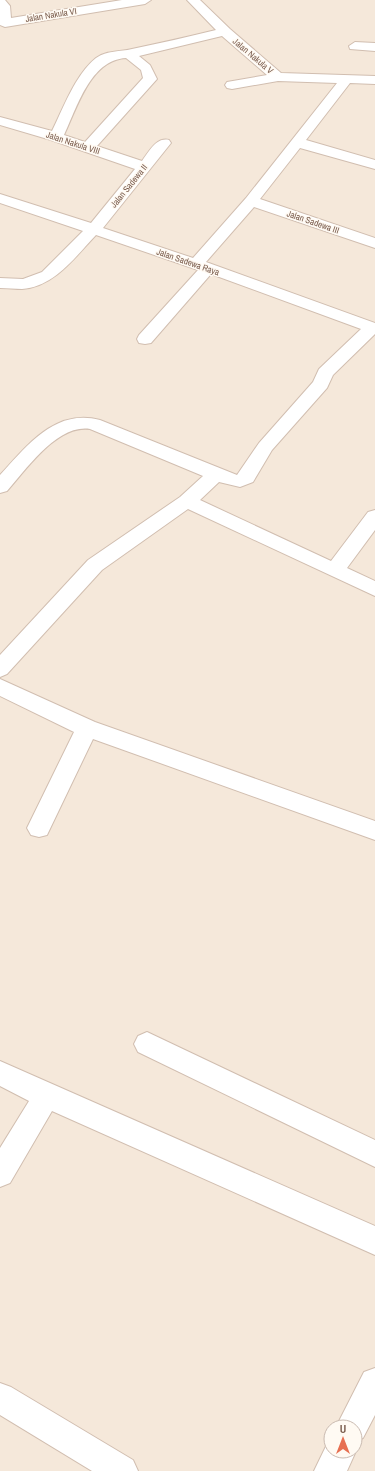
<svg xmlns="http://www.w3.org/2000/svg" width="375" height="1471" font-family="'Archivo Narrow',sans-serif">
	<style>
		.residential { fill: #f5e8da; fill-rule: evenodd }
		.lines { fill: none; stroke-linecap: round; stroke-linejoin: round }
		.minor-casing { stroke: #d1beb0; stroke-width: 2 }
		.minor { fill: #fff; fill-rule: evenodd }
		.labels { text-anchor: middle; stroke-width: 3; stroke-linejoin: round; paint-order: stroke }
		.far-street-label { font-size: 9px; fill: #7a5c4d; stroke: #fffaf3 }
	</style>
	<rect width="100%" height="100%" fill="#fdf6ec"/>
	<path class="residential" d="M0,0H375V1471H0ZM331,1427H355V1451H331Z"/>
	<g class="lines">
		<defs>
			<path id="minor" d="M0,0H5L10,6L11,18L122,0H151L145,4L5,27L0,25Z
				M187,0H200L230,29L281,73L375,76V84L350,83L306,140L375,160V169L300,148L260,199L375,238V248L254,207L206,262L375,323V334L333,375L327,388L272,450L253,482L240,487L219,482L200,500L331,561L368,512L375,510V530L347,568L375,581V596L188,509L102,570L7,674L0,677V655L88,560L180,497L203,476L90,429C57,424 26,470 7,491L0,493V475C27,446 55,408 100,420L237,475L259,443L313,382L319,369L361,329L211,274L151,343L145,344L139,343L137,339L139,335L198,270L96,235C75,257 54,287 22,289C15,289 7,288 0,288V278L23,279L42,272L83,231L0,203V194L91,223L135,169L51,140L0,125V117L52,131C64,107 75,75 96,58C107,50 120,52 132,49C160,43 188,37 216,30ZM222,36L267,75L227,82L225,85L227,88L232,89L278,81L337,83L246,198L193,258L103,228L171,143L169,140C156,137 149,152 142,161L97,146L157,79L150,65L139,56ZM126,58L141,70L143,78L85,142L64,135C77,108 90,60 126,58Z
				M355,42L375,43V51L350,49L349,46Z
				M0,679L95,722L375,821V840L93,739L47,835L39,837L31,835L27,828L74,732L0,696Z
				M147,1032L375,1140V1167L138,1052L134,1044L138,1036Z
				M0,1061L375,1226V1255L52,1111L10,1183L0,1187V1148L29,1101L0,1086Z
				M375,1368V1415L363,1438L355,1441V1427H336L364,1372Z
				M0,1383L11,1387L133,1460L138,1471H92L0,1415Z
				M331,1439V1451H355V1449L356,1451L347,1471H314L329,1440Z"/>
		</defs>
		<use href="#minor" class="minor-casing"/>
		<use href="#minor" class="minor"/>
	</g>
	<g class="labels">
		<g class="far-street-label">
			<text transform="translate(51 15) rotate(-9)" y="3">Jalan Nakula VI</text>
			<text transform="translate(253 56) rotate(40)" y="3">Jalan Nakula V</text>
			<text transform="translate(73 143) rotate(18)" y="3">Jalan Nakula VIII</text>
			<text transform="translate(129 186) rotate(-51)" y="3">Jalan Sadewa II</text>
			<text transform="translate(313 222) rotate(19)" y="3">Jalan Sadewa III</text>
			<text transform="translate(188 262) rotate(19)" y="3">Jalan Sadewa Raya</text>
		</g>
	</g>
	<g transform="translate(343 1439)"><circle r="19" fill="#fffaf3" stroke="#cabbb1"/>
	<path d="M0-3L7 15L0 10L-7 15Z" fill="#e76f51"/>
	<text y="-6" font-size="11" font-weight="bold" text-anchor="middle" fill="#7a5c4d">U</text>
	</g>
</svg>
